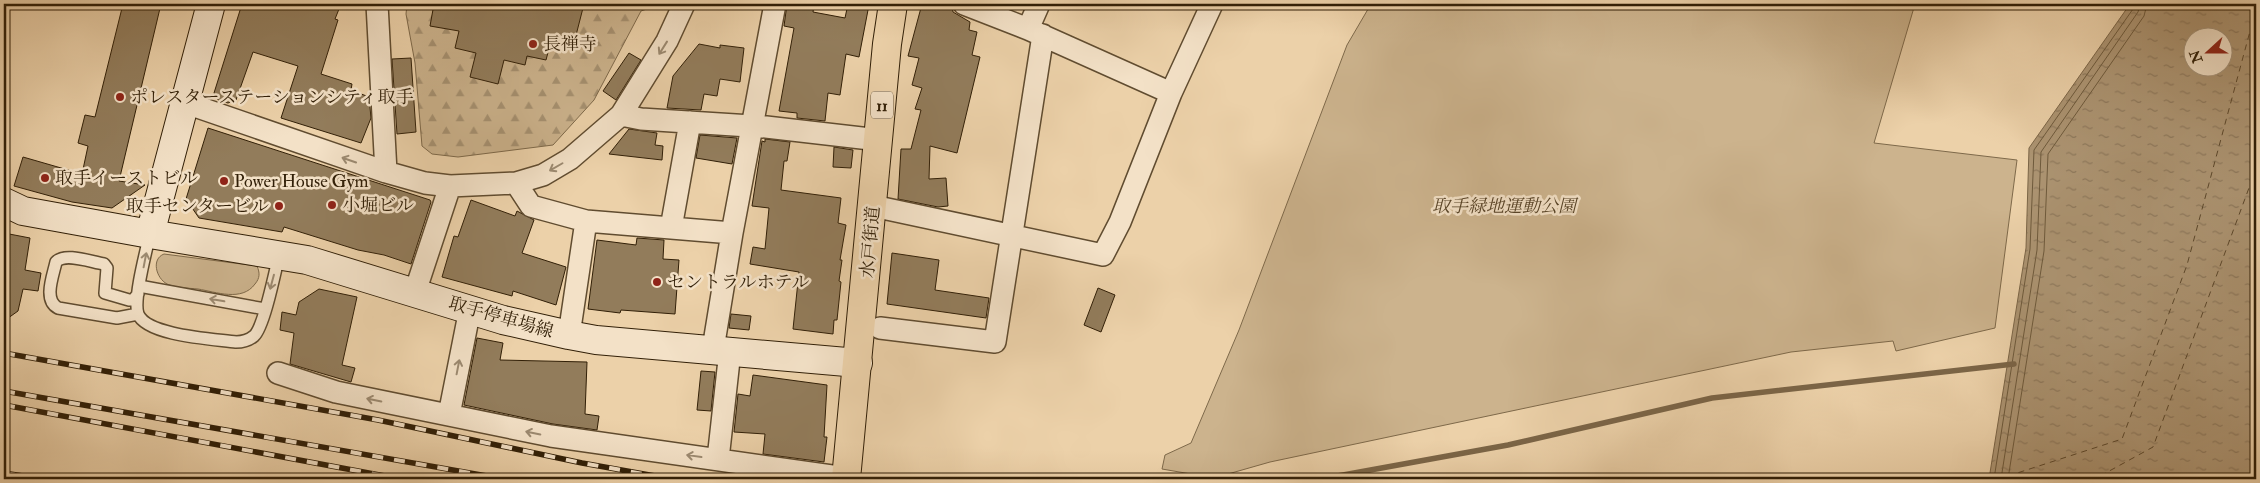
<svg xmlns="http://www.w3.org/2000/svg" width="2260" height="483" font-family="'IM FELL Double Pica','Noto Serif JP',serif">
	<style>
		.green { fill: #ccb38d; stroke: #7e694a }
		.forest { fill: url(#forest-firs); stroke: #7e694a }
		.water { fill: url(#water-ripples); stroke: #7b6547; fill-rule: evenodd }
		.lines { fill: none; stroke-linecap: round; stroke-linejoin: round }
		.shore { stroke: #6e5a3c; stroke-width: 1 }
		.stream { stroke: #7b6547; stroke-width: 5.5 }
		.ferry { stroke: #5c482c; stroke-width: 1; stroke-dasharray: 6 5; stroke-linecap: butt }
		.building { fill: #927c5b; stroke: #311f07 }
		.lane-casing { stroke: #604c30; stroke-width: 14 }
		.street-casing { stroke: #604c30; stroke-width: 24 }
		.secondary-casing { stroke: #311f07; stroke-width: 30 }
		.primary-casing { stroke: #311f07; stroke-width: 30 }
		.lane { stroke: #f3e1c7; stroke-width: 11 }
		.street { stroke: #f3e1c7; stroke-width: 21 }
		.secondary { stroke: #f3e1c7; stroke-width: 28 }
		.primary { stroke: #ecd1a9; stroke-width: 28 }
		.rail-casing { stroke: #311f07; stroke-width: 5.5 }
		.rail { stroke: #f3e1c7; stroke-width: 4; stroke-dasharray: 11; stroke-linecap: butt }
		.oneway { stroke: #9c8a71 }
		.poi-dot { fill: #8f2418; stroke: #f3e1c7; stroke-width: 2 }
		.labels { text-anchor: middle; stroke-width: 5; stroke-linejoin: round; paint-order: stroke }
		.shield { fill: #f3e1c7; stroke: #6b5941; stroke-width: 1 }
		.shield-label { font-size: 16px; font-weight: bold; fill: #311f07 }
		.poi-label { font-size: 18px; fill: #311f07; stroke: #f3e1c7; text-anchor: start }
		.park-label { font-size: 18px; font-style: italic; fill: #584428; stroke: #f3e1c7 }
		.street-label { font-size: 18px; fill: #311f07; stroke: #f3e1c7 }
	</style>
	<defs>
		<pattern id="forest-firs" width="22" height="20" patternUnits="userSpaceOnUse" patternTransform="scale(1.25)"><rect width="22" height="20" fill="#ccb38d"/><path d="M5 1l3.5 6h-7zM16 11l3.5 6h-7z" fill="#a69171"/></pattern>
		<pattern id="water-ripples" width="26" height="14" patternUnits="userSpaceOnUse" patternTransform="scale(1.25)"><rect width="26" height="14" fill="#ac9472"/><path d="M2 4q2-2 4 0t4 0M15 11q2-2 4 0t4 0" fill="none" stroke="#8d785c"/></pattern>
	</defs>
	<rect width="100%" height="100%" fill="#ecd1a9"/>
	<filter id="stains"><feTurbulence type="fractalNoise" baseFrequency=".004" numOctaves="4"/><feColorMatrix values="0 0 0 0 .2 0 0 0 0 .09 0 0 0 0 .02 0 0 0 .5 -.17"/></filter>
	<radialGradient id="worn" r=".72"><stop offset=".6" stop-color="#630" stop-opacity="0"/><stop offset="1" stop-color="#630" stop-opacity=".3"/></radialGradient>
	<path class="green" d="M1371,4H1915L1874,143L2017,160L1995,328L1896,351L1893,341L1791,352L1270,462L1214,478L1162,469L1165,455L1191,443L1239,330L1347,45Z
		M164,254L257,266C260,273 260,278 255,284C242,302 216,292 198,289C188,288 176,288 167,284C156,278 151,259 164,254Z"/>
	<path class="forest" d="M407,4H661L641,11L594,100L553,145L458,157L432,154L422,146L415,63L406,14Z"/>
	<path class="water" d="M2130,4H2256V479H1989L2026,248L2029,148ZM2192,38H2222V68H2192Z"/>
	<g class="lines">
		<path class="shore" d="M1994,479L2030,249L2034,150L2133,9L2134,4
			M2001,479L2037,250L2041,152L2138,12L2140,4
			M2008,479L2044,251L2048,154L2144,16L2147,4"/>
		<path class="stream" d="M1321,479L1508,445L1712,398L2014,364"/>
		<path class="ferry" d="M2008,476L2122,439L2187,265L2256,9
			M2012,476L2102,475L2153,447L2256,169"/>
	</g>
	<path class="building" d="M123,4H161L119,181L145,185L112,208L72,202L14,186L23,157L82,174L88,146L78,143L85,115L95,117Z
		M242,4H341L335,19L338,20L321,74L352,84L351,90L369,97L371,118L361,143L281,118L298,66L253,52L236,100L228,103L218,100L214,93Z
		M434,4H584L573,47L551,41L546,60L527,56L525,65L504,60L498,84L470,77L476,53L455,48L459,31L430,26Z
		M787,4H814L813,12L845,18L848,4H865L868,10L859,57L846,54L840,95L828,93L825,121L797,118V113L779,111L794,28L784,26Z
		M922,4H939L952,7L953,12L970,22L969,30L977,32L972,55L980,57L957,153L930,146L929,179L946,178L948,206L938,207L898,199L901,149H911L921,110L915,109L922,88L912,85L919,58L908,56Z
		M699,44L720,48V45L744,48L740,82L720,79L717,96L704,94L701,110L667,108L673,76Z
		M629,53L641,60L616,100L603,91Z
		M411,58L416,132L397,134L392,59Z
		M208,128L430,200L431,202L411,264L384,255L358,250L284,227L282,232L199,218L186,199Z
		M629,129L657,133L655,145L663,146L662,160L609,154Z
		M700,135L737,138L732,164L696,158Z
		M765,139L790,142L787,161H784L781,190L841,198L838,223L846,225L840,260H842L839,281L841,282L837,320H834L833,334L793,329L799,272L750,264L753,247L765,249L769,208L752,206L762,141L765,142Z
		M834,147L853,150L851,168L833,167Z
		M471,200L515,216L517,211L534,220L522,253L566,267L556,305L513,291L512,296L442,277L454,236L458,237Z
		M4,233L30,238L25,270L41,273L38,291L23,289L18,311L4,321Z
		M637,238L664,240L663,259L679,260L675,314L621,310L620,313L588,309L597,240L636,245Z
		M892,253L939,260L935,290L989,298L986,318L887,304Z
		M1098,288L1115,295L1101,332L1084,325Z
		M319,289L357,297L342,365L355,368L351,382L290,364L294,333L280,330L282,312L296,315L299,302Z
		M731,314L751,316L749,330L729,328Z
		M477,338L503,343L500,360L587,362L585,414L599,416L597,430L553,424L464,405Z
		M701,371L715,372L711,411L697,410Z
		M753,375L827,385L824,437H827L824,462L763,454L765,434L734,432L738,394L750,396Z"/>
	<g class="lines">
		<defs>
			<path id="lane" d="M150,234C146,251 133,300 138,314C147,336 215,339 236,342C243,342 248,341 254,336C264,327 275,272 279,255
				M139,286L265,309
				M138,294L133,300H129L105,293L107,268L104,264C91,262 65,252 56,262C53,276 43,300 58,308L117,318L138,314"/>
			<path id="street" d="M377,4L386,172
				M964,4L1028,29L1171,93
				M1028,29L1039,4
				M183,102L386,172L425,183L450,186L516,183L543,175L570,159L621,115L667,41L684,4
				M621,115L641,119L766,127L879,140
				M516,183L531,206L586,221L732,233
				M873,206L1103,255L1120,222L1171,93L1212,4
				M671,228L690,122
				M415,292L450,186
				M880,328L995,342L1043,35
				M569,335L586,221
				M713,349L732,233L775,4
				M278,373L336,392L551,436L846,478
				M449,415L470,309
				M718,459L730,351"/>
			<path id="secondary" d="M4,202L23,211L150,234L307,260L503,320L569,335L596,340L858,363
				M150,234L211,4"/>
			<path id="primary" d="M846,479L887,44L893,4"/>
		</defs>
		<use href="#lane" class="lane-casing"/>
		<use href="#street" class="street-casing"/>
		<use href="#secondary" class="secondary-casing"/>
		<use href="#primary" class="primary-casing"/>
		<use href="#lane" class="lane"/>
		<use href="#street" class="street"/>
		<use href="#secondary" class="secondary"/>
		<use href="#primary" class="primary"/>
		<defs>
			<path id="rail" d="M4,353L378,420L582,463L672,479
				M4,391L504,479
				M4,405L401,479
				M4,473L42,479"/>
		</defs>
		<use href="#rail" class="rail-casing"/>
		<use href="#rail" class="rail"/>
	</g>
	<defs><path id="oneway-shaft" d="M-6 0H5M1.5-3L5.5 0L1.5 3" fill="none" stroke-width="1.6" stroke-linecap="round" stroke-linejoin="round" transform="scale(1.25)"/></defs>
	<g class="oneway">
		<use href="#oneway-shaft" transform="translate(663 48) rotate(122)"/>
		<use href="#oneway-shaft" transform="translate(349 160) rotate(-161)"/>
		<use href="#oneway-shaft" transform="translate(556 167) rotate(150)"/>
		<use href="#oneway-shaft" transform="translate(145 260) rotate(-79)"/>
		<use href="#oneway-shaft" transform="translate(272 282) rotate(105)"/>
		<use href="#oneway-shaft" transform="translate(217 300) rotate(-170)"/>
		<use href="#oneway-shaft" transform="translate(458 367) rotate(-79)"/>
		<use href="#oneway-shaft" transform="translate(374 400) rotate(-168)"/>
		<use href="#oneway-shaft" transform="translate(533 433) rotate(-168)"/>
		<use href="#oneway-shaft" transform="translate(694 456) rotate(-172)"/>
	</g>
	<g class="poi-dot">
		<circle cx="533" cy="44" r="5"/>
		<circle cx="120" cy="97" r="5"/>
		<circle cx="45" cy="178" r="5"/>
		<circle cx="224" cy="181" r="5"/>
		<circle cx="332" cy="205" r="5"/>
		<circle cx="279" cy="206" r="5"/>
		<circle cx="657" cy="282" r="5"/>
	</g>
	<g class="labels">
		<rect class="shield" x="871" y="91.5" width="22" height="27" rx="4"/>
		<g class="shield-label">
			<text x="882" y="111">11</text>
		</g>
		<g class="poi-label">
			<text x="543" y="50">長禅寺</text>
			<text x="130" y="103">ポレスターステーションシティ取手</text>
			<text x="55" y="184">取手イーストビル</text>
			<text x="234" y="187">Power House Gym</text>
			<text x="342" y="211">小堀ビル</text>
			<text x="269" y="212" text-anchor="end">取手センタービル</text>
			<text x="667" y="288">セントラルホテル</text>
		</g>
		<g class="park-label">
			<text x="1504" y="212">取手緑地運動公園</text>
		</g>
		<g class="street-label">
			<text transform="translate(870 242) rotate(-85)" y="6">水戸街道</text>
			<text transform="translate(501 317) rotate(16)" y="6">取手停車場線</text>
		</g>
	</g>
	<rect width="2260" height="483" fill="none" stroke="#ecd1a9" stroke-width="20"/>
	<rect x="5" y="5" width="2250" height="473" fill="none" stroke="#311f07" stroke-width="2.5"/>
	<rect x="10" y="10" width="2240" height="463" fill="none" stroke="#311f07"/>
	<g transform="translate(2208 52) rotate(249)"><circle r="24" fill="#f3e1c7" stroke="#a5937a"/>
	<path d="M0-4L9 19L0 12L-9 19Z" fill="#8f2418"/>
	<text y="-8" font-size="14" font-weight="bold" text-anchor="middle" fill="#311f07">N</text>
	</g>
	<rect width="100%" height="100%" filter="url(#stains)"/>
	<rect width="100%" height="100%" fill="url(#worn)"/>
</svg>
